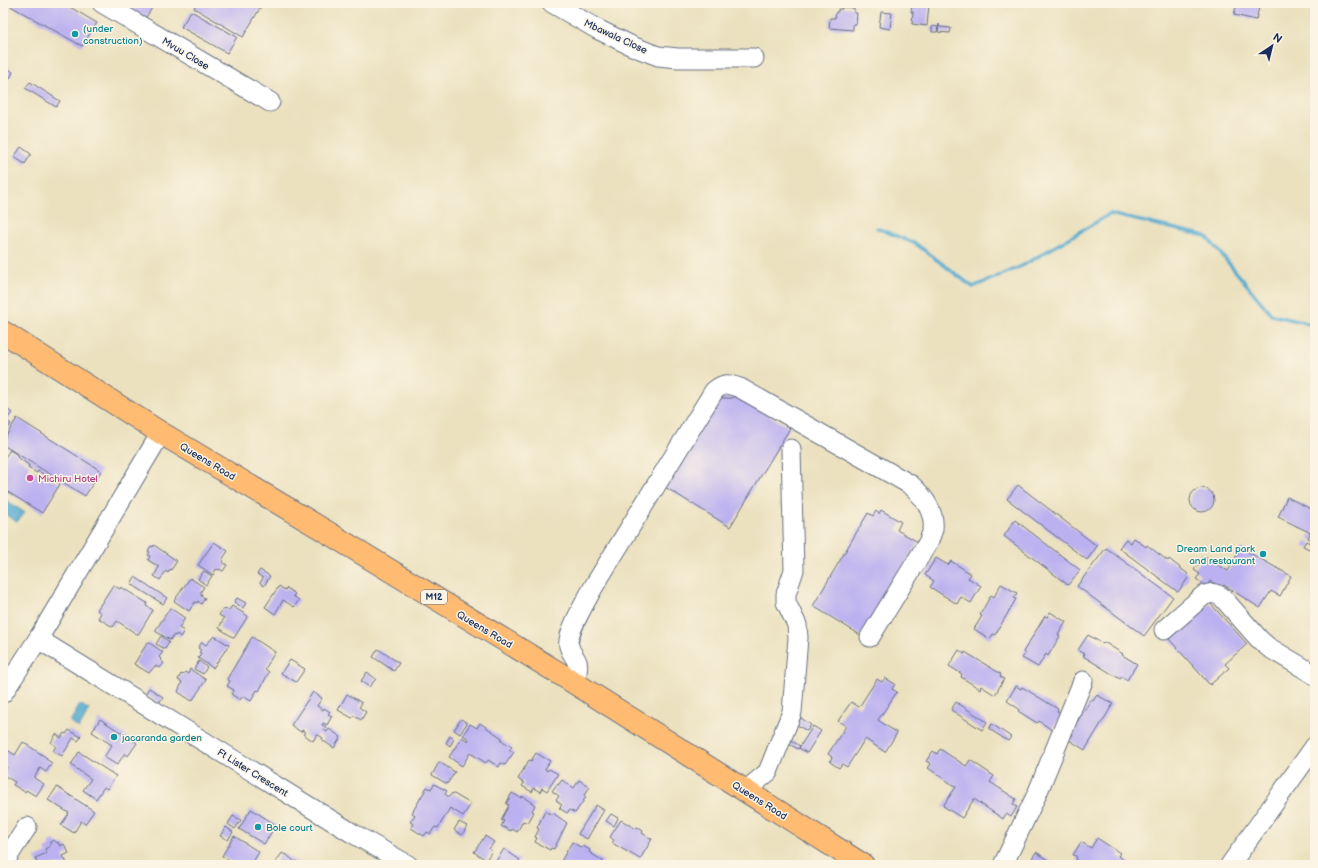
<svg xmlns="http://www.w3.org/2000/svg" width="1318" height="868" font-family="'Balsamiq Sans',sans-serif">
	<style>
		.water { fill: #52aacf; stroke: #366c96 }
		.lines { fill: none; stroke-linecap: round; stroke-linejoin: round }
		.stream { stroke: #52aacf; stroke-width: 3.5 }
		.building { fill: #bbb1f0 }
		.minor-casing { stroke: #646d80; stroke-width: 21 }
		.highway-casing { stroke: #646d80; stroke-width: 24 }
		.minor { stroke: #fff; stroke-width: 19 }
		.highway { stroke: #ffbb71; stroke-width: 22 }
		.culture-dot { fill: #0f9aa8; stroke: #fcf5e5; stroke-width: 1.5 }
		.hotel-dot { fill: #d1479c; stroke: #fcf5e5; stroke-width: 1.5 }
		.labels { text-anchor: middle; stroke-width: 3; stroke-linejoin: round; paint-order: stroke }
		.shield { fill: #fcf5e5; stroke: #5e6a86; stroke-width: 1 }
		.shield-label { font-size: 9px; font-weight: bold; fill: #1b2f5e }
		.culture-label { font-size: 10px; fill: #0d838f; stroke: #fcf5e5; text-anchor: start }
		.street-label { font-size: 10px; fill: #1b2f5e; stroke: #fcf5e5 }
		.hotel-label { font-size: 10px; fill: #b23c85; stroke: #fcf5e5; text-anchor: start }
	</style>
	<rect width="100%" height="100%" fill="#fcf5e5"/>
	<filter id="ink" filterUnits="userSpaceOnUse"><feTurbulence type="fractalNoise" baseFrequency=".025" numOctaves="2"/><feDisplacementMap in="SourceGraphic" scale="8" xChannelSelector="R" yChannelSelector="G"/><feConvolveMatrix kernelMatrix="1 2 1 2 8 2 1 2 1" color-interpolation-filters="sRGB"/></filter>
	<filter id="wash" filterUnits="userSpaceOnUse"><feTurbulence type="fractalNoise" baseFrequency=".012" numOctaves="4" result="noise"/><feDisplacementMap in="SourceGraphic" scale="16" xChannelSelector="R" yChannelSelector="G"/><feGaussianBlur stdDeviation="0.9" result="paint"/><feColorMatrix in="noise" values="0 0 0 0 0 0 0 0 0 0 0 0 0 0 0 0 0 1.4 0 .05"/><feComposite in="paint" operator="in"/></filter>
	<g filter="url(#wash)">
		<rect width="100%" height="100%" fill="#ebe1bf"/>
		<path class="water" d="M3,498L25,513L17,522L3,513Z
			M80,704L89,710L79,728L70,722Z"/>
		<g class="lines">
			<path class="stream" d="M877,228L916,244L973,287L1022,266L1110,214L1206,236L1272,315L1315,325"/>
		</g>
		<g id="blocks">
			<path class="building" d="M5,3H63L97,23L82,46Z
				M120,3H155L145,19Z
				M197,3H263L243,37L194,8Z
				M912,3L929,4L927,26L912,24L913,12H911Z
				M1237,3H1260L1256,20L1234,15Z
				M842,7L854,8V13H857L856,24H853V30L829,28L830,18H835L836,12H838V9H842Z
				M191,11L237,37L227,53L181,27Z
				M881,12L892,13L890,29L879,27Z
				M939,24L940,27L951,28L950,33L938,32Z
				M932,26L938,27L937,32H932Z
				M3,65L13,72L10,78L3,74Z
				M30,82L60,101L56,107L25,88Z
				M21,147L31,154L25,164L14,157Z
				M735,395L790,428L730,527L665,487L719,398H733Z
				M3,406L12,413L6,420L11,424L3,434Z
				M17,418L101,471L85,496L3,445V441Z
				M10,450L18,455L17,457L29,465L28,468L37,473L38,471L60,484L42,513L3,489V469L4,466H3V460Z
				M1018,485L1097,546L1087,560L1007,499Z
				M1190 500a12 12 0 1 1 24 0a12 12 0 1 1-24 0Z
				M1287,497L1315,511V529L1313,534L1278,517Z
				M881,510L901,522L897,530L918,542L862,636L813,606L868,513L873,516L876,511L879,514Z
				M1015,520L1080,570L1068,585L1004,536Z
				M1310,534L1315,536L1313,541L1308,538Z
				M1134,538L1146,547L1147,545L1168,561L1169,559L1188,574L1187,576L1188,578L1178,592L1119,548L1126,539L1131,543Z
				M1306,541L1312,544L1309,549L1303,546Z
				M214,542L228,551L222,560L224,561L223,563L227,565L223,571L219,569L218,570L216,569L213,575L198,565Z
				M154,545L177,561L171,570L170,569L168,573L166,571L160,580L154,576L159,567L148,560L150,556L148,555L150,552L148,551L151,546L153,547Z
				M1106,548L1173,597L1144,636L1077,586Z
				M1241,548L1291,576L1280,596L1271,591L1260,608L1224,585L1222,588L1210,581L1207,586L1196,579L1200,574L1194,570L1204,556L1228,571Z
				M936,558L948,565L951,561L971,574L968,578L981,586L971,603L961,597L957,604L930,587L934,581L925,575Z
				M260,570L270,576L264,586L260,583L263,578L257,574Z
				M204,571L212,576L206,585L198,579Z
				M135,577L167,598L163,604L131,584Z
				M190,578L204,587L200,593L202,594L201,596L205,598L201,604L198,601L197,603L195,602L189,611L174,601Z
				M1001,584L1017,593L1014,598L1016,599L995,635L993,634L990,639L974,629L982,616L980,615L991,595L994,597Z
				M113,585L120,589L121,587L147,603L146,606L153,610L138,635L117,621L113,627L98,618L101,613L97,610Z
				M279,586L285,590L287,588L295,594L293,596L299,600L294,607L283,600L275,614L265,607Z
				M237,598L246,603L243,608L234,602Z
				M1210,603L1247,644L1225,664L1229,668L1210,685L1169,639Z
				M232,606L248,616L234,638L219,628L224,618L219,615L223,609L229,610Z
				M170,608L185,618L179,628L184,631L180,637L177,634L175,636L174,635L170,640L155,631Z
				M1050,612L1066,622L1058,635L1060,636L1048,656L1046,654L1038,667L1022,658L1025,654L1023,652L1045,616L1047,617Z
				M1088,635L1103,644L1104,642L1123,654L1122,655L1137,664L1127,680L1122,677L1120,679L1083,656L1085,654L1078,650Z
				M161,636L169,642L165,649L156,644Z
				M214,636L229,645L213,668L198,658L201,653L199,652L201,650L198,648L202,642L206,645Z
				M252,637L275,652L265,669L269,672L259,691L257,690L251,701L243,696L240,700L231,694L234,690L227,686L230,681L227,679Z
				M148,642L163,652L159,657L161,659L160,660L164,663L160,668L155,666L149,673L134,664Z
				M378,649L399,663L394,671L373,657Z
				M959,650L964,654L965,652L1001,674L1000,676L1004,679L995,695L981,686L980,689L961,677L962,674L949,666Z
				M290,660L305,669L296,682L281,673Z
				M199,661L207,667L203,674L194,669Z
				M190,669L206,680L192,701L178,692L182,682L178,680L181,674L183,675L185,672L188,674Z
				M367,672L376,679L369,687L361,681Z
				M885,678L895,684L892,689L897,692L878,720L897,733L885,752L865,739L847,767L842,764L839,768L830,762L832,757L828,754L846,726L838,721L851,702L859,707L877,679L882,682Z
				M1016,686L1021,689L1022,687L1058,709L1057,711L1062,714L1052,730L1039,721L1037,723L1018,711L1019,709L1007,701Z
				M149,688L163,697L159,703L145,694Z
				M313,692L322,698L317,706L323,710L324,708L330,712L328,714L332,716L327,725L323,723L322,725L326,727L324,730L327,732L329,729L341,737L334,748L322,740L323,738L317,734L313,741L303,734L305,732L302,730L301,732L291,725Z
				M347,694L362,703L359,707L366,712L361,720L354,716L352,718L338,710Z
				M1097,695L1113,704L1085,750L1069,740L1073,734L1070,733L1091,700L1093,701Z
				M956,702L987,722L982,730L951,710Z
				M801,718L811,725L807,731L797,725Z
				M100,719L137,743L128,756L125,753L117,765L104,757L112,745L92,732Z
				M461,719L467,723L460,734L454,730Z
				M480,723L502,738L501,740L512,747L509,750L514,752L505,765L501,763L499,767L488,760L486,763L470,753L462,766L449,757L462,737L468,741L469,739L463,735L470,724L477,728Z
				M992,724L1011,737L1008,741L989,729Z
				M813,726L821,731L807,753L799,748Z
				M69,730L81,737L78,741L73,738L62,756L53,751L56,746L51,743L56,734L61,738L64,733L66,734Z
				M450,736L454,739L450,746L446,743Z
				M789,739L800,746L798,749L787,743Z
				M23,742L47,758L46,759L52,763L46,772L40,768L34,778L44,784L36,796L26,790L25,792L13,785L15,782L3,775L7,767L3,764V754L6,749L15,755Z
				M940,749L966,766L970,760L994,776L990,782L1016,799L1013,804L1017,807L1011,817L1006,814L1003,819L974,799L962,818L943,806L956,787L928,768L931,764L926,761L933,751L937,754Z
				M79,752L116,776L107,789L104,787L96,799L83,790L91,779L71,765Z
				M536,753L550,761L545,769L547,771L549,769L558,774L547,791L542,788L540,792L534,788L532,792L522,786L524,783L518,779L529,760L531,761Z
				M439,762L455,772L447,784L432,775Z
				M562,780L574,788L579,780L590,787L584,795L586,797L575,813L570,810L567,813L559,808L562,805L556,800L559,796L552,791L557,784L558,785Z
				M434,784L447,791L445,794L449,797L452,793L471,804L463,816L450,808L438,828L435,827L430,834L427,832L424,836L411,828L414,824L410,822L415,815L412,813L427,787L431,789Z
				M57,787L94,811L85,824L81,821L74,833L61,825L69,813L48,800Z
				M512,793L521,798L522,796L535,805L532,811L534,812L528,823L523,821L517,832L512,829L511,831L501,826L504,821L501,820L509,805L506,804Z
				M596,805L604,810L587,839L578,834Z
				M251,809L276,825L264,844L239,829Z
				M545,811L552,815L553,813L567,823L554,849L551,848L550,850L535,842L537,838L535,837L539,829L537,828Z
				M611,814L618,818L614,826L606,821Z
				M233,816L241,820L235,829L228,824Z
				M621,820L636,829L637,827L643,831L642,833L652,839L640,859L612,843L614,840L610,837Z
				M459,822L467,826L462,835L454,830Z
				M226,827L233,832L228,840L220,836Z
				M234,836L259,852L251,865H236L222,856Z
				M485,836L494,842L489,849L492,851L486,860L474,852Z
				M1097,838L1120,853L1118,856L1132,865H1081L1077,862L1076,856L1073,855L1081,842L1091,848Z
				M54,840L57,843L58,842L60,846L64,844L69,853L63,856L68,865H38L35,858L47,853L45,849L50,846V842Z
				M572,842L582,848L583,846L590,850L589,852L603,861L601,865H563L560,863Z
				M504,849L520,860L516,865H502L496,861Z
				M1036,852L1052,863L1051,865H1028Z
				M282,853L285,855L286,854L295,862V861L302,865H274Z"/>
		</g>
	</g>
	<g filter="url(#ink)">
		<use href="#blocks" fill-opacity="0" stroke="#646d80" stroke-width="1"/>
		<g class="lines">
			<defs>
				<path id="minor" d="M102,3L270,102
					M552,3L597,29L632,46L658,56L678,58H754
					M1164,630L1203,596C1211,592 1215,593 1222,597L1259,639L1268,647L1315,675
					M38,639L352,833L408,865
					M565,677L577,672C580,658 572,658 569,646C565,636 588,597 594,586L714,391C724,382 729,384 740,388L911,485C923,496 935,512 933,529C932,533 930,537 929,541L870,637
					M3,693L38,639L161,433
					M745,791L768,772L792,712L798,638L797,625L786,602V594L794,570L791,449
					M3,864L27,827
					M1003,865L1037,794L1083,681
					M1230,865L1315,746"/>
				<path id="highway" d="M3,332L161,433L322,529L565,677L863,865"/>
			</defs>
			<use href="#minor" class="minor-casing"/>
			<use href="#highway" class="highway-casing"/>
			<use href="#minor" class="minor"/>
			<use href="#highway" class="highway"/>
		</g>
	</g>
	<g class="culture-dot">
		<circle cx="75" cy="34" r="4"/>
		<circle cx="1263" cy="554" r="4"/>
		<circle cx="114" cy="737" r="4"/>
		<circle cx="258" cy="827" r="4"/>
	</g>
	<circle class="hotel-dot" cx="30" cy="478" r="4"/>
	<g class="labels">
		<rect class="shield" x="421" y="590" width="26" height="14" rx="3"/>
		<g class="shield-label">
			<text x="434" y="600">M12</text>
		</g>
		<g class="culture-label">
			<text x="83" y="32">(under<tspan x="83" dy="12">construction)</tspan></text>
			<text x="1255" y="552" text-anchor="end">Dream Land park<tspan x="1255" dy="12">and restaurant</tspan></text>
			<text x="122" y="741">jacaranda garden</text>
			<text x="266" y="831">Bole court</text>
		</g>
		<g class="street-label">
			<text transform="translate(616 36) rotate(25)" y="4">Mbawala Close</text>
			<text transform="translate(186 53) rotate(31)" y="4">Mvuu Close</text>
			<text transform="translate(208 461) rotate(31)" y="4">Queens Road</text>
			<text transform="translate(485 629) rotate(31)" y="4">Queens Road</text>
			<text transform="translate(253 772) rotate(32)" y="4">Ft Lister Crescent</text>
			<text transform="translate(760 800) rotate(32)" y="4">Queens Road</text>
		</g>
		<g class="hotel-label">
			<text x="38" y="482">Michiru Hotel</text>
		</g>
	</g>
	<rect width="1318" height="868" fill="none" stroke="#fcf5e5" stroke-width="16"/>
	<g transform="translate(1272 46) rotate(35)" stroke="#fcf5e5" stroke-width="3" paint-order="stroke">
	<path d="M0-3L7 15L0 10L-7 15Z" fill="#1b2f5e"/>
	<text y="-6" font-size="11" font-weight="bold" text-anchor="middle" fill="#1b2f5e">N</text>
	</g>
</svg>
